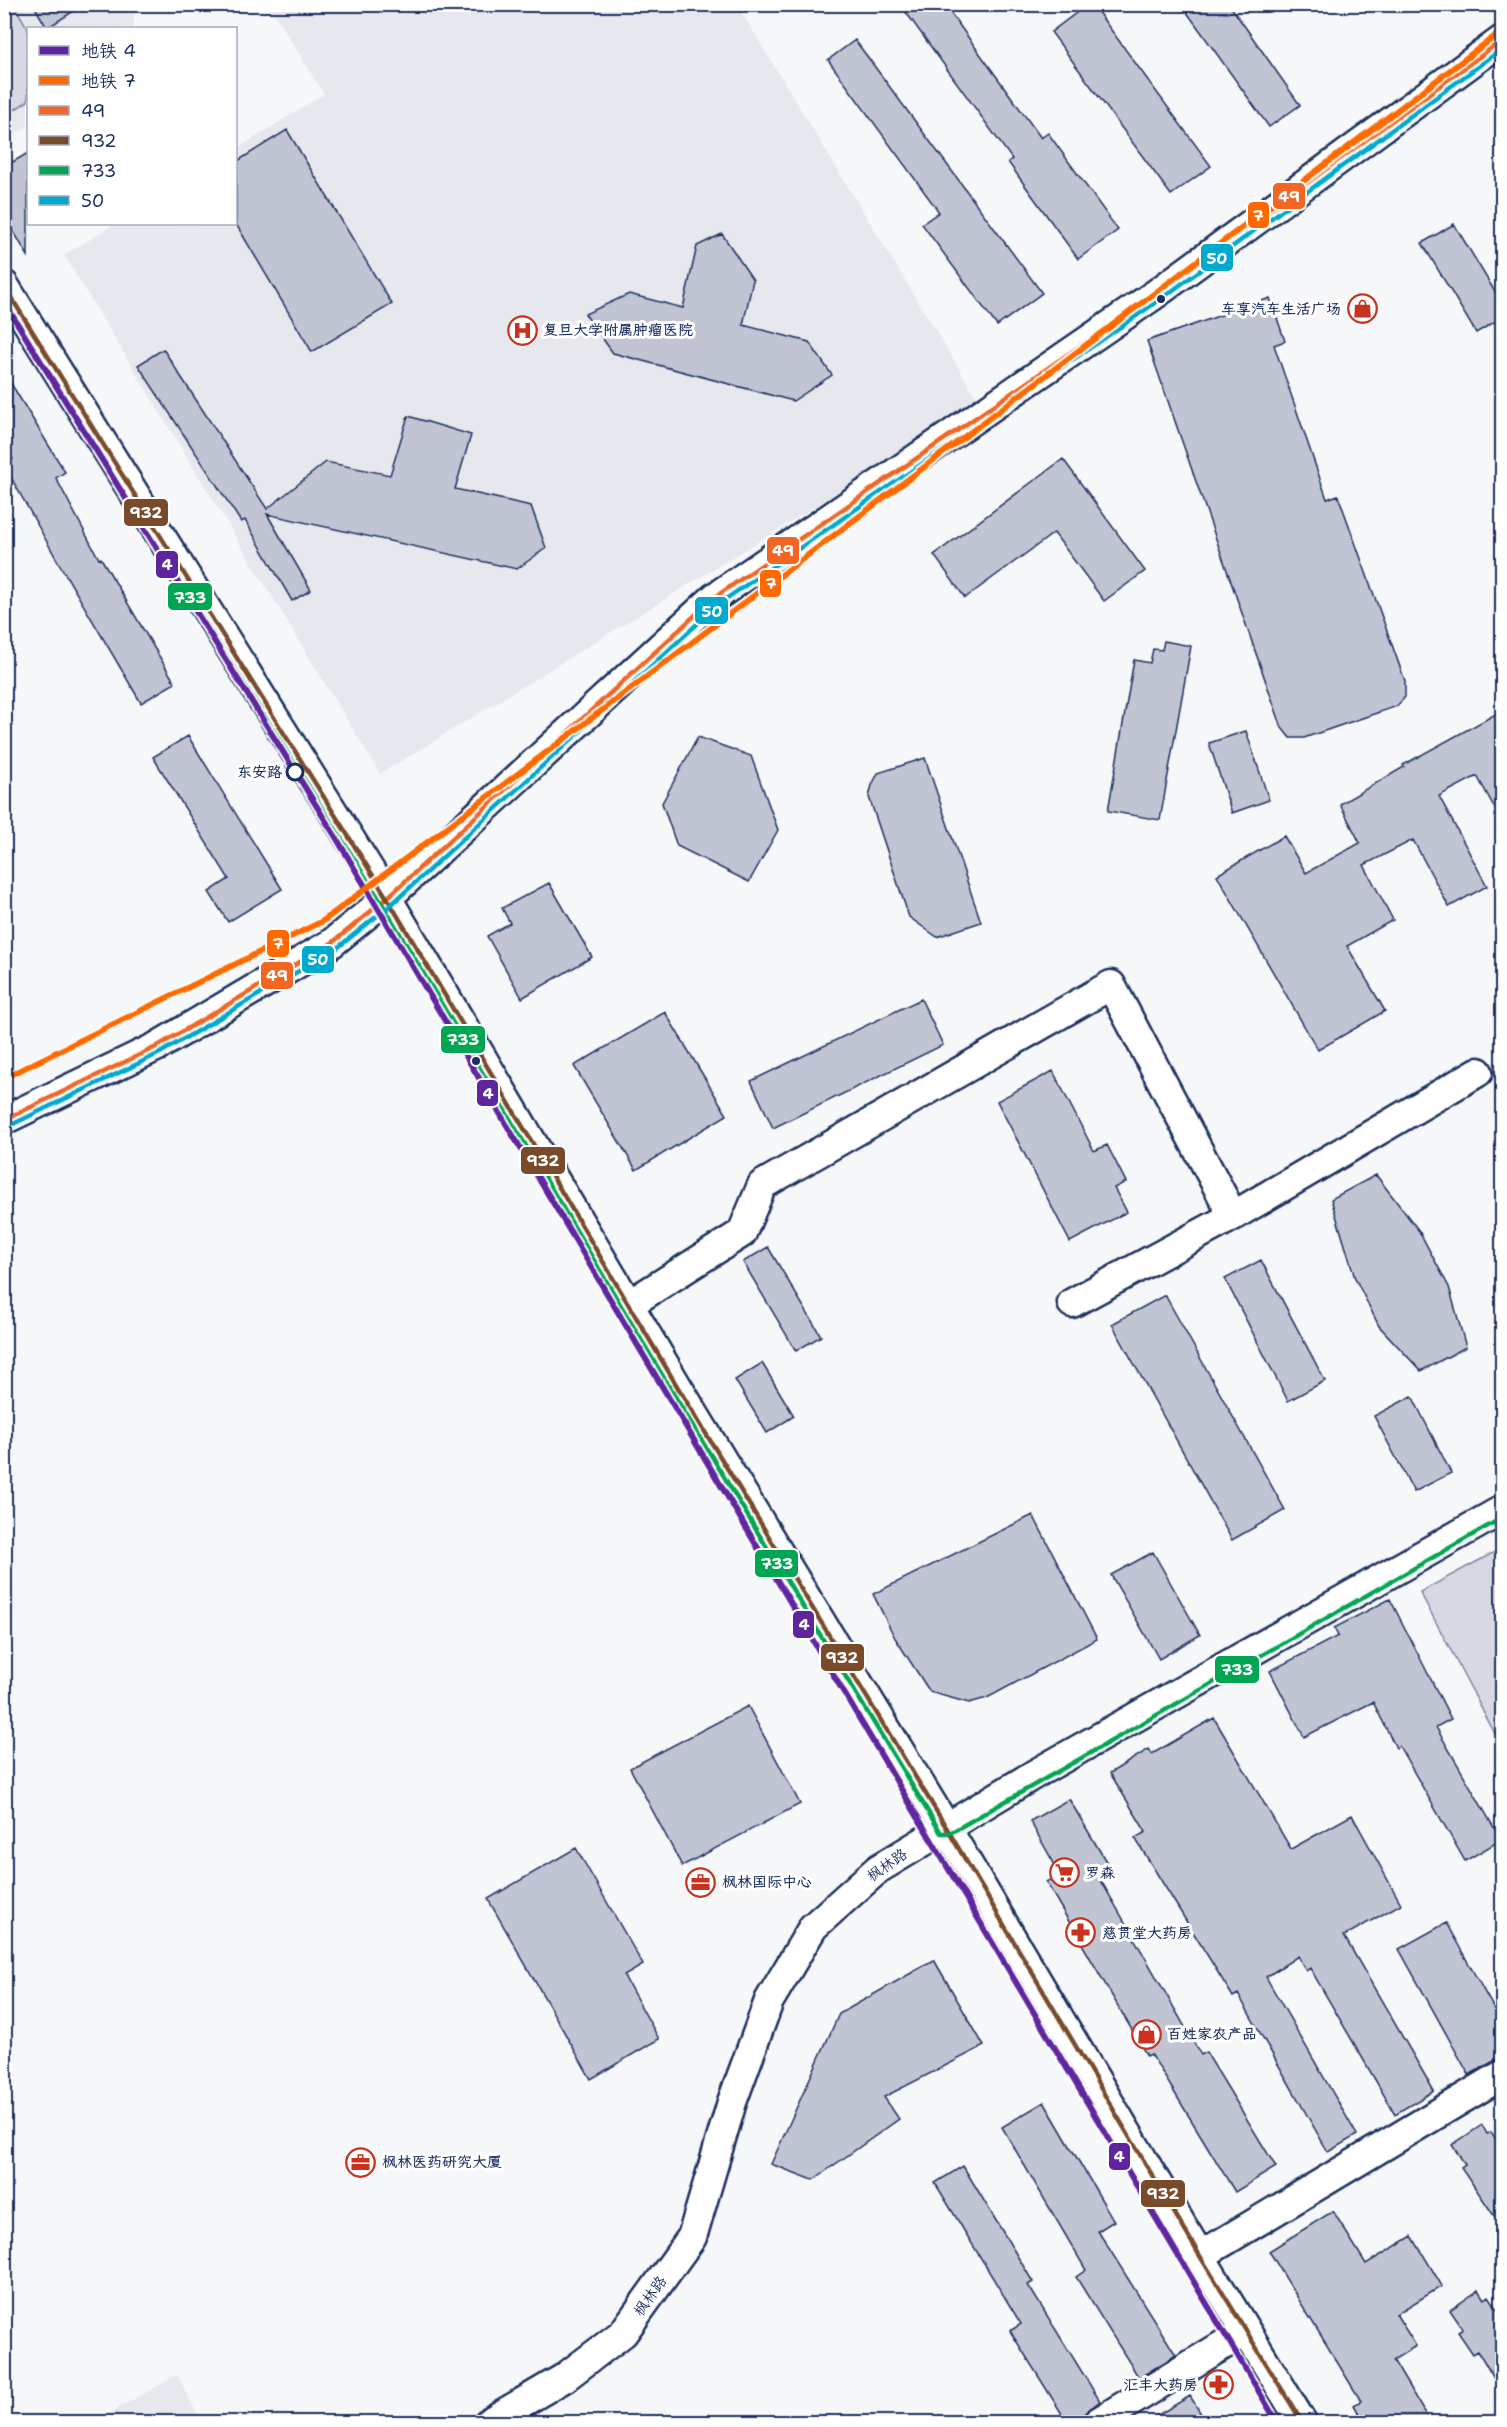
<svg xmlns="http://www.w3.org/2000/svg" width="1507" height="2427" font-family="'Shantell Sans','LXGW WenKai TC',sans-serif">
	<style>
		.built { fill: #e6e8ee }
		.green { fill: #d6d9e2; stroke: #7884a0; stroke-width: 1.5 }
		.building { fill: #c0c4d3; stroke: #1b2f5e; stroke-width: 1.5 }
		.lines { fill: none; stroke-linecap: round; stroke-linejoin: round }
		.minor-casing { stroke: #1b2f5e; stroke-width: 33 }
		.minor { stroke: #fff; stroke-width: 28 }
		.bus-1-casing { stroke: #fff; stroke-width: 9 }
		.bus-2-casing { stroke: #fff; stroke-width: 9 }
		.bus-3-casing { stroke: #fff; stroke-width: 9 }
		.bus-4-casing { stroke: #fff; stroke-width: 9 }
		.bus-1 { stroke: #f26522; stroke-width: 4.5 }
		.bus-2 { stroke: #7a4b2a; stroke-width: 4.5 }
		.bus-3 { stroke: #00a651; stroke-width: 4.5 }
		.bus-4 { stroke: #00a9ce; stroke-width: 4.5 }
		.metro-1-casing { stroke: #fff; stroke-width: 10 }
		.metro-2-casing { stroke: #fff; stroke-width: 10 }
		.metro-1 { stroke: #5f259f; stroke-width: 6 }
		.metro-2 { stroke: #ff6900; stroke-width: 6 }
		.bus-dot { fill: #1b2f5e; stroke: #fff; stroke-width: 2 }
		.stop-dot { fill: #fff; stroke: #1b2f5e; stroke-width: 3 }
		.labels { text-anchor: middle; stroke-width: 6; stroke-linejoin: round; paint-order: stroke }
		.poi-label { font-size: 15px; font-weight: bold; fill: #1b2f5e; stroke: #fff; text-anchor: start }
		.stop-label { font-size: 15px; font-weight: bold; fill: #1b2f5e; stroke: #fff; text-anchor: end }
		.street-label { font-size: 15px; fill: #1b2f5e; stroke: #fff }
		.line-badge { stroke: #fff; stroke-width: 2 }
		.badge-label { font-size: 16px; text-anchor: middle; font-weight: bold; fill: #fff }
	</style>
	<rect width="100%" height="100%" fill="#f6f7f9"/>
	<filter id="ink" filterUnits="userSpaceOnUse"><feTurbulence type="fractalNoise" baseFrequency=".0167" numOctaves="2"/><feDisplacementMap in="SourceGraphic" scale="12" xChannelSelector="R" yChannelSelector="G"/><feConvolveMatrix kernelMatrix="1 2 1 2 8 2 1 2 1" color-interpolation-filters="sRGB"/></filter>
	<g filter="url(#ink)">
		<path class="built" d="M5,5H134V28H28V126L5,141Z
			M277,5H737L981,405L380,774L64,255L115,224H236V149L324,94L271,8Z
			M177,2375L201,2422H94Z"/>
		<path class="green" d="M4,5H14L28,29V101L5,116Z
			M1502,1548V1747L1420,1592Z"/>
		<path class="building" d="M33,4H85L47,28Z
			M900,4H944L1041,138L1048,133L1118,230L1078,259L1008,162L1012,159Z
			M1088,4H1092L1211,166L1171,195L1051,32Z
			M1181,4H1229L1300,105L1269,127Z
			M855,40L1042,293L997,326L922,224L939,212L828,60Z
			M287,130L392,304L312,352L236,224V162Z
			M28,153V256L4,215V167Z
			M1454,224L1503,305V317L1476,333L1422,243Z
			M722,234L753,280L743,325L809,342L832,375L793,401L613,353L585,314L629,294L683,308L697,246Z
			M1270,298L1285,341L1274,345L1327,499L1338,495L1405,681V697L1397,706L1304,738H1290L1282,728L1147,341Z
			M163,349L267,509L326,462L390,475L408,416L471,435L455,489L531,506L546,548L517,569L267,514L311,590L292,601L245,520L241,522L138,365Z
			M4,372L65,472L56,478L99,559L101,558L175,683L141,703L61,567L4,465L13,459L4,445Z
			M1063,459L1145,571L1104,601L1054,533L965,598L934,555Z
			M1164,641L1191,646L1160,820L1108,811L1134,660L1150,663L1153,649L1162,650Z
			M1503,710V823L1477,776L1439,796L1487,886L1449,907L1413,840L1364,865L1393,920L1347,946L1385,1011L1318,1050L1217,875L1284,836L1306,873L1360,843L1340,804L1404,767L1403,765Z
			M1246,731L1269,800L1232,813L1209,743Z
			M188,736L282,889L228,922L209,892L229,879L153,757Z
			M698,737L751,756L778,830L749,882L677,846L662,803Z
			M925,758L981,922L937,937L909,917L869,797L872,785L878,773Z
			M549,883L592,957L522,998L487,936L510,923L502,908Z
			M921,999L943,1045L773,1128L751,1081Z
			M665,1012L727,1115L636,1170L574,1066Z
			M1053,1071L1094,1151L1107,1145L1126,1182L1114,1188L1127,1212L1070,1242L997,1101Z
			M1376,1175L1419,1231L1449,1287L1466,1347L1421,1371L1379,1326L1355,1278L1331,1199Z
			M768,1247L821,1336L796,1351L743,1262Z
			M1261,1260L1325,1381L1288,1401L1225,1279Z
			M1165,1295L1285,1510L1232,1540L1112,1324Z
			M762,1363L794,1416L767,1433L735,1380Z
			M1412,1396L1451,1473L1414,1492L1374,1416Z
			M1033,1515L1097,1639L987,1698L969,1703L930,1692L895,1638L873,1594Z
			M1153,1552L1200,1635L1159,1659L1111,1575Z
			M1390,1599L1451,1719L1436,1727L1501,1840L1465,1861L1399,1746L1396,1748L1373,1702L1304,1737L1270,1671L1338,1636L1334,1628Z
			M748,1706L800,1804L682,1866L630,1768Z
			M1214,1718L1291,1849L1352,1815L1401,1904L1344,1936L1434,2091L1395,2114L1310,1968L1306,1971L1298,1956L1266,1977L1357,2135L1328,2152L1238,1994L1233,1997L1135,1838L1146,1832L1110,1773L1149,1749L1152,1754Z
			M1069,1799L1107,1863L1095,1870L1201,2055L1206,2052L1276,2167L1235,2192L1151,2054L1147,2056L1046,1882L1060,1874L1030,1821Z
			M576,1848L643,1965L624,1976L659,2039L591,2079L488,1899Z
			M1446,1923L1503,2025V2056L1469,2075L1399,1949Z
			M934,1960L984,2046L884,2097L899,2119L813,2180L771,2164L839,2014Z
			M1044,2102L1114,2221L1098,2231L1176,2355L1139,2378L1076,2277L1086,2270L1002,2127Z
			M1482,2125L1487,2134L1491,2132L1503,2149V2229L1461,2167L1465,2164L1452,2145Z
			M963,2166L1033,2282L1028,2285L1100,2401L1084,2414L1081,2422H1067L1010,2331L1021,2324L935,2183Z
			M1333,2211L1366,2264L1412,2236L1442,2286L1396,2314L1416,2346L1393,2360L1430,2422H1364L1354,2405L1361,2401L1269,2251Z
			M1479,2290L1485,2299L1489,2296L1503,2317V2394L1478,2351L1473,2354L1458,2332L1463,2329L1450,2310Z
			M1190,2396L1206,2422H1146Z"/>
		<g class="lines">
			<defs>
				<path id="minor" d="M4,285L387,898L680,1391L946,1827L1200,2256L1302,2422
					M4,1120L156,1047L332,943L387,898L715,597L1157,293L1502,40
					M1072,1303L1233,1216
					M628,1305L742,1233L762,1185L1111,985L1233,1216L1478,1072
					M1200,2256L1502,2075
					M489,2422L564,2378L623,2333L692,2237L732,2102L769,2001L813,1927L878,1869L1035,1774L1502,1510
					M1098,2422L1246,2331"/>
			</defs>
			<use href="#minor" class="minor-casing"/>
			<use href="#minor" class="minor"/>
			<defs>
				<path id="bus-1" d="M4,1120L156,1047L332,943L387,898L715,597L1157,293L1502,40"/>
				<path id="bus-2" d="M4,286L387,898L680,1391L946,1827L1200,2256L1302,2422"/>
				<path id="bus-3" d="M4,300L381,902L674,1395L941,1833H950L1502,1518"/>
				<path id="bus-4" d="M7,1127L160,1053L336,949L392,904L720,603L1161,299L1502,49"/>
			</defs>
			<use href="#bus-1" class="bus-1-casing"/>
			<use href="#bus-2" class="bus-2-casing"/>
			<use href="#bus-3" class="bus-3-casing"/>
			<use href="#bus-4" class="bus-4-casing"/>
			<use href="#bus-1" class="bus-1"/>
			<use href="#bus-2" class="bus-2"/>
			<use href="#bus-3" class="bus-3"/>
			<use href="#bus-4" class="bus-4"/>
			<defs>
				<path id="metro-1" d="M4,302L337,839L1277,2422"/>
				<path id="metro-2" d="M4,1078L323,921L1502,31"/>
			</defs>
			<use href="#metro-1" class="metro-1-casing"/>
			<use href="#metro-2" class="metro-2-casing"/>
			<use href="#metro-1" class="metro-1"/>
			<use href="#metro-2" class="metro-2"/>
		</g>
	</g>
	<defs>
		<symbol id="shop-ring" viewBox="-11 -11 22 22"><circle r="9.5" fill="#fff" stroke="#c8321e" stroke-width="1.5"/><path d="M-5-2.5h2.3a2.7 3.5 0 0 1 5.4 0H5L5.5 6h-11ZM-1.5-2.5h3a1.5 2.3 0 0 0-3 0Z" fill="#c8321e"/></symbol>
		<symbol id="hospital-ring" viewBox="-11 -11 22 22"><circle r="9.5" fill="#fff" stroke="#c8321e" stroke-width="1.5"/><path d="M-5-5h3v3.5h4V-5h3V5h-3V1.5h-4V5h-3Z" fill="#c8321e"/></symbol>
		<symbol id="supermarket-ring" viewBox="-11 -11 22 22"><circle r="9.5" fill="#fff" stroke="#c8321e" stroke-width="1.5"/><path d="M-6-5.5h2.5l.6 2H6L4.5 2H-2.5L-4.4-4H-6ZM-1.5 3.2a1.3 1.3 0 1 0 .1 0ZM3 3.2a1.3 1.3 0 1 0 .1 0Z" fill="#c8321e"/></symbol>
		<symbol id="office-ring" viewBox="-11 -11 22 22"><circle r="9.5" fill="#fff" stroke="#c8321e" stroke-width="1.5"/><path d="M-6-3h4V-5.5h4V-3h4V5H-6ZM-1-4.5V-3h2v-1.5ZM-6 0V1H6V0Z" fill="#c8321e"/></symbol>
		<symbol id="pharmacy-ring" viewBox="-11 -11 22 22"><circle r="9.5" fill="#fff" stroke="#c8321e" stroke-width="1.5"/><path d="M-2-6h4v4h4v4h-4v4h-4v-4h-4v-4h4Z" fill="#c8321e"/></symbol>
	</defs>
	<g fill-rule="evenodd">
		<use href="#shop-ring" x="1346" y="292" width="33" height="33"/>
		<use href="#hospital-ring" x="506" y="314" width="33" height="33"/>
		<use href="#supermarket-ring" x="1048" y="1856" width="33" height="33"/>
		<use href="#office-ring" x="684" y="1866" width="33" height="33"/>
		<use href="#pharmacy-ring" x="1064" y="1916" width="33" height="33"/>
		<use href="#shop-ring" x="1130" y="2018" width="33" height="33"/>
		<use href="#office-ring" x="344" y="2146" width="33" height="33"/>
		<use href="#pharmacy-ring" x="1202" y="2368" width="33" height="33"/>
	</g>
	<g class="bus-dot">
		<circle cx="1161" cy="299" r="5"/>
		<circle cx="476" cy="1061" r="5"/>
	</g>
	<circle class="stop-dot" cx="295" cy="772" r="8"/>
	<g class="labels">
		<g class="poi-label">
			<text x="1341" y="314" text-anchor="end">车享汽车生活广场</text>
			<text x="543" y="335">复旦大学附属肿瘤医院</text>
			<text x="1085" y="1878">罗森</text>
			<text x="722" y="1887">枫林国际中心</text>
			<text x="1102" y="1938">慈贯堂大药房</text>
			<text x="1167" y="2039">百姓家农产品</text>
			<text x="382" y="2167">枫林医药研究大厦</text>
			<text x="1198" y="2390" text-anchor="end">汇丰大药房</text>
		</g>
		<g class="stop-label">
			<text x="282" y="777">东安路</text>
		</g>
		<g class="street-label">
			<text transform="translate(887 1865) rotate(-35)" y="5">枫林路</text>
			<text transform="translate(650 2296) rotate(-55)" y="5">枫林路</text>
		</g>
	</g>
	<g class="line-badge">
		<rect x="1272" y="182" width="34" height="28" rx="6" fill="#f26522"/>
		<rect x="1247" y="201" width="23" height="28" rx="6" fill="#ff6900"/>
		<rect x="1200" y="243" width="34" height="29" rx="6" fill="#00a9ce"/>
		<rect x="123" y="498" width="46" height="29" rx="6" fill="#7a4b2a"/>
		<rect x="766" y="536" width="34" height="29" rx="6" fill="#f26522"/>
		<rect x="155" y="550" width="24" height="29" rx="6" fill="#5f259f"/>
		<rect x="759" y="569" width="23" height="29" rx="6" fill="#ff6900"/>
		<rect x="167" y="582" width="46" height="29" rx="6" fill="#00a651"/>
		<rect x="694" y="596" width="35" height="29" rx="6" fill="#00a9ce"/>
		<rect x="266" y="929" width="24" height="29" rx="6" fill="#ff6900"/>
		<rect x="301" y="945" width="34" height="29" rx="6" fill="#00a9ce"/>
		<rect x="260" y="961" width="34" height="29" rx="6" fill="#f26522"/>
		<rect x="440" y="1025" width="46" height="29" rx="6" fill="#00a651"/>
		<rect x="476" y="1079" width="23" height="28" rx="6" fill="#5f259f"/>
		<rect x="520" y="1146" width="46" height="29" rx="6" fill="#7a4b2a"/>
		<rect x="754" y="1549" width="45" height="29" rx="6" fill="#00a651"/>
		<rect x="792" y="1610" width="23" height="29" rx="6" fill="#5f259f"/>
		<rect x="820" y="1643" width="45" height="29" rx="6" fill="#7a4b2a"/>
		<rect x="1214" y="1655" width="46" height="29" rx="6" fill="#00a651"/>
		<rect x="1108" y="2142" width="23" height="29" rx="6" fill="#5f259f"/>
		<rect x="1140" y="2179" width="46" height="29" rx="6" fill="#7a4b2a"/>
	</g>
	<g class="badge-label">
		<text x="1289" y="202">49</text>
		<text x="1258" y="221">7</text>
		<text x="1217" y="264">50</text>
		<text x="146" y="518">932</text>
		<text x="783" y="556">49</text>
		<text x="167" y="570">4</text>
		<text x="771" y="589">7</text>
		<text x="190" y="603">733</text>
		<text x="712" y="617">50</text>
		<text x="278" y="949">7</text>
		<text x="318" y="965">50</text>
		<text x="277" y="981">49</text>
		<text x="463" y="1045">733</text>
		<text x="488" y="1099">4</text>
		<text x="543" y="1166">932</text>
		<text x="777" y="1569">733</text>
		<text x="804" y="1630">4</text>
		<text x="842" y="1663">932</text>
		<text x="1237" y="1675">733</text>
		<text x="1119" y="2162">4</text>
		<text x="1163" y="2199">932</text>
	</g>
	<rect width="1507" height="2427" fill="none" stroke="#fff" stroke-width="24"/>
	<rect x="12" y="12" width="1483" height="2403" fill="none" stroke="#1b2f5e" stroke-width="2" filter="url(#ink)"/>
	<rect x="27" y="27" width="210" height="198" fill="#ffffff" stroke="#a4acbf" stroke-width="1.5"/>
	<rect x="39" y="46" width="30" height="9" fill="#5f259f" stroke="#a4acbf" stroke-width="1.5"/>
	<text x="81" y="57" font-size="18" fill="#1b2f5e">地铁 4</text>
	<rect x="39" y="76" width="30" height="9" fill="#ff6900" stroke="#a4acbf" stroke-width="1.5"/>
	<text x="81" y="87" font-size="18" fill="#1b2f5e">地铁 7</text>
	<rect x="39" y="106" width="30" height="9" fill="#f26522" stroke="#a4acbf" stroke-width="1.5"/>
	<text x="81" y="117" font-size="18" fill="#1b2f5e">49</text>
	<rect x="39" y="136" width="30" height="9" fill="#7a4b2a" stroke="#a4acbf" stroke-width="1.5"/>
	<text x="81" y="147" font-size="18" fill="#1b2f5e">932</text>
	<rect x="39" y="166" width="30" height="9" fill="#00a651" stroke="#a4acbf" stroke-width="1.5"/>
	<text x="81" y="177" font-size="18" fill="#1b2f5e">733</text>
	<rect x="39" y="196" width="30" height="9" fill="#00a9ce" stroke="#a4acbf" stroke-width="1.5"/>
	<text x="81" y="207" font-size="18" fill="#1b2f5e">50</text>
</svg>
